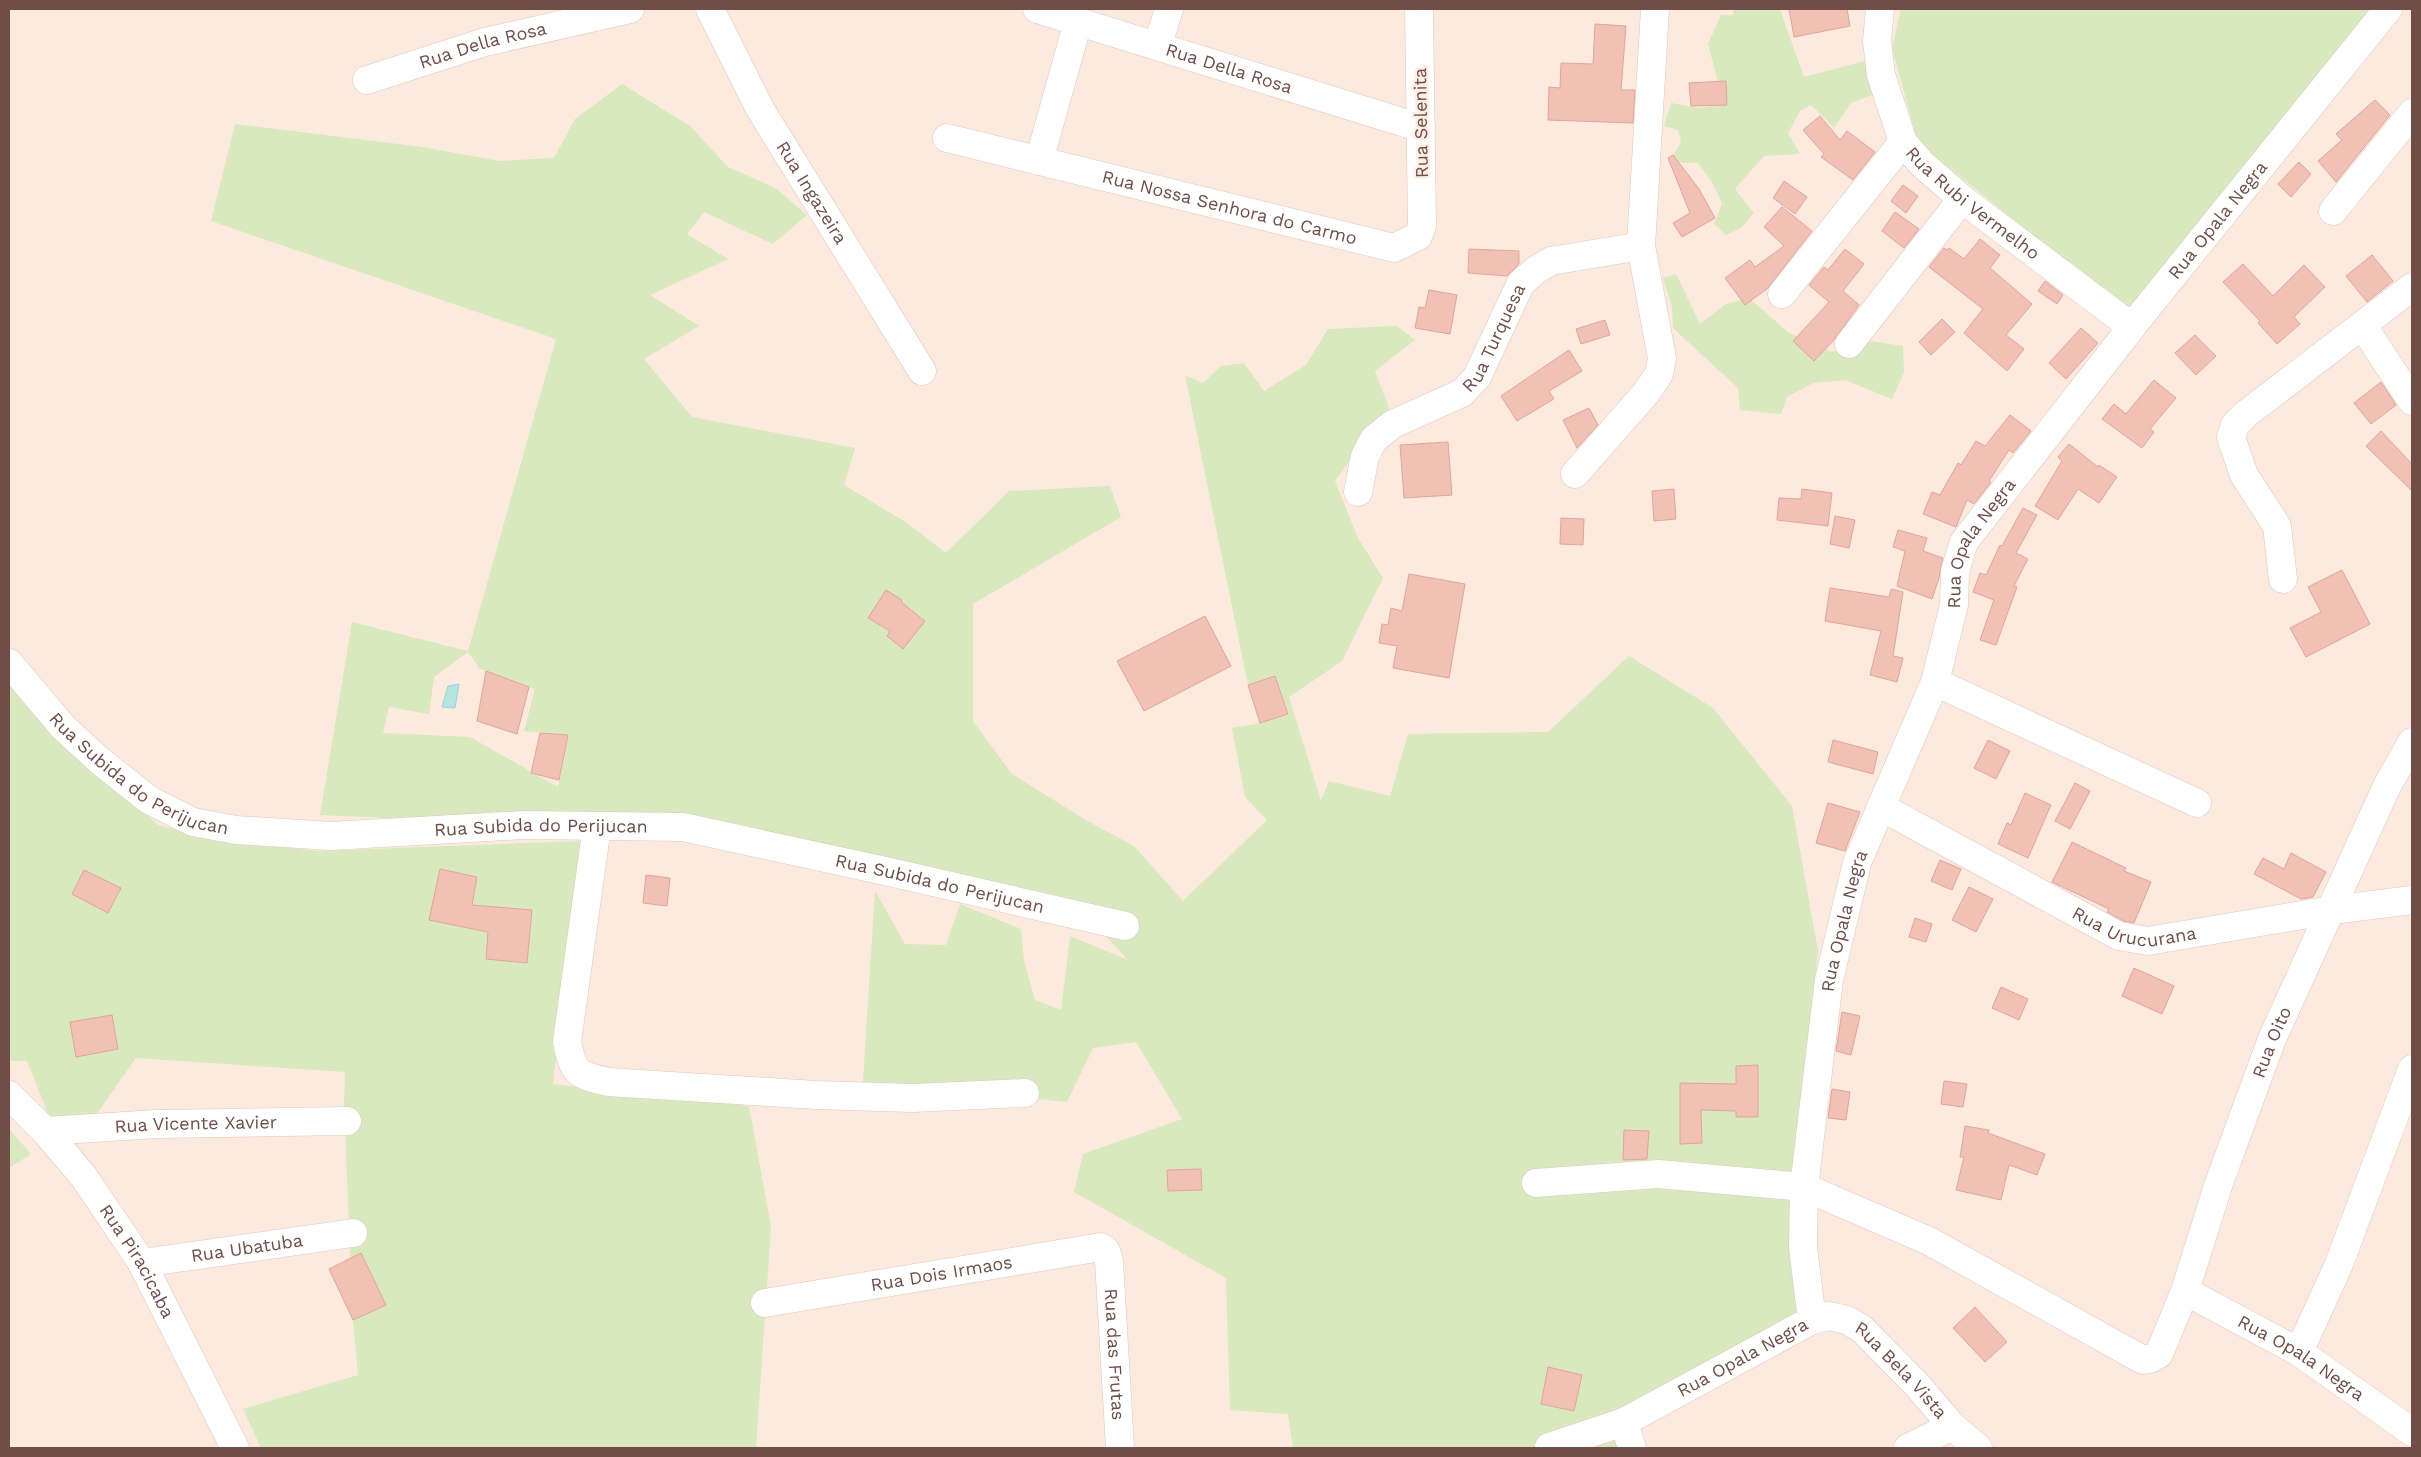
<svg xmlns="http://www.w3.org/2000/svg" width="2421" height="1457" font-family="'Work Sans',sans-serif">
	<style>
		.green { fill: #d7e9bd; fill-rule: evenodd }
		.water { fill: #b3e5e2; stroke: #99d6d4 }
		.building { fill: #f1c1b6; stroke: #e4a496 }
		.lines { fill: none; stroke-linecap: round; stroke-linejoin: round }
		.minor-casing { stroke: #e1c7bd; stroke-width: 29 }
		.minor { stroke: #fff; stroke-width: 28 }
		.labels { text-anchor: middle; stroke-width: 5; stroke-linejoin: round; paint-order: stroke }
		.street-label { font-size: 18px; fill: #714d47; stroke: #ffefe4 }
	</style>
	<rect width="100%" height="100%" fill="#fceade"/>
	<path class="green" d="M1732,9H1780L1804,77L1869,60L1877,93L1851,103L1834,128L1811,105L1800,111L1788,133L1800,154L1764,156L1735,189L1754,213L1741,228L1726,235L1714,224L1722,203L1712,182L1698,163L1669,162L1681,142L1678,130L1664,126L1671,103L1699,108L1724,104L1708,44L1721,15H1734Z
		M1901,9H2386L2138,319L1918,143L1892,48Z
		M622,84L690,126L728,167L775,188L807,215L773,244L704,212L687,234L728,259L650,295L699,326L644,359L692,417L855,448L844,485L904,521L946,553L1009,491L1110,486L1121,517L973,604V721L1012,774L1089,822L1134,846L1183,901L1267,820L1245,797L1232,728L1261,723L1289,714L1275,676L1248,685L1185,375L1203,383L1221,366L1244,363L1264,391L1306,365L1328,329L1397,326L1415,340L1375,371L1389,408L1335,481L1358,538L1383,578L1342,661L1289,697L1321,801L1329,781L1390,796L1408,734L1548,732L1629,656L1713,708L1792,806L1818,951L1813,999L1798,1314L1615,1438L1618,1448H1293L1288,1414L1230,1410L1226,1278L1074,1192L1083,1154L1182,1119L1136,1042L1093,1048L1067,1102L989,1094L913,1098L863,1082L875,891L905,944L946,945L960,904L1021,929L1024,961L1035,1000L1061,1010L1070,936L1128,960L1076,904L790,850L539,825L320,815L352,622L468,651L556,339L211,221L235,124L422,147L499,161L554,158L575,119ZM468,652L480,669L535,689L524,731L568,735L558,787L470,737L383,733L389,707L429,714L434,677Z
		M1676,274L1700,324L1726,304L1749,298L1788,332L1831,352L1870,341L1903,346L1904,372L1892,399L1845,380L1813,383L1787,397L1781,414L1740,410L1738,388L1673,328L1672,307L1663,278Z
		M9,684L158,825L218,841L319,851L581,841L553,1084L749,1106L771,1227L756,1448H261L243,1409L358,1375L353,1320L344,1104L345,1072L136,1058L93,1119L49,1116L27,1061H9Z
		M9,1129L31,1154L9,1168Z"/>
	<path class="water" d="M459,684L455,708L442,707L448,686Z"/>
	<path class="building" d="M1789,9H1847L1850,26L1794,37Z
		M1595,24L1626,26L1621,90H1635L1633,123L1548,120L1549,87L1560,88L1561,63L1593,64Z
		M1726,81L1727,105L1691,106L1689,83Z
		M2375,100L2390,115L2336,182L2318,161L2342,140L2336,134Z
		M1820,116L1840,140L1847,131L1875,152L1853,180L1821,157L1824,154L1803,130Z
		M1673,155L1699,189L1715,218L1682,237L1673,223L1690,213L1668,158Z
		M2299,162L2311,174L2291,197L2278,184Z
		M1784,181L1807,197L1795,214L1773,198Z
		M1903,185L1918,196L1906,213L1891,201Z
		M1782,207L1812,231L1768,288L1745,305L1725,278L1750,260L1755,267L1784,246L1764,227Z
		M1895,212L1919,229L1904,248L1882,231Z
		M1980,239L2000,255L1990,268L2032,304L2006,335L2024,349L2007,371L1964,333L1983,309L1929,267L1944,248L1947,250L1949,248L1964,259Z
		M1469,249L1519,251V264L1507,276L1468,273Z
		M1845,249L1864,264L1843,291L1859,305L1835,339L1814,361L1793,341L1829,302L1809,285L1824,267L1828,270Z
		M2372,255L2393,281L2367,302L2346,276Z
		M2243,264L2273,296L2304,265L2325,287L2294,317L2300,324L2277,344L2258,323L2260,321L2223,282Z
		M2045,281L2063,295L2057,304L2038,291Z
		M1429,290L1457,295L1450,334L1415,328L1419,307L1425,308Z
		M1942,319L1955,332L1931,355L1919,342Z
		M1605,320L1610,335L1581,344L1576,329Z
		M2081,328L2098,343L2066,379L2049,363Z
		M2195,335L2216,356L2196,375L2175,353Z
		M1569,350L1582,371L1549,391L1554,399L1517,421L1501,396Z
		M2154,380L2176,398L2150,429L2154,432L2142,448L2102,419L2114,404L2126,414Z
		M2381,382L2396,405L2371,424L2354,403Z
		M1589,408L1598,425L1577,448L1563,420Z
		M2010,415L2031,431L2013,453L2009,450L1989,481L1991,482L1974,504L1967,500L1956,527L1923,514L1932,492L1940,495L1958,463L1961,465L1976,441L1985,446Z
		M2381,431L2412,464V491L2366,446Z
		M1448,442L1452,495L1404,498L1400,445Z
		M2069,444L2098,467L2099,465L2117,477L2099,503L2078,489L2058,520L2035,506L2062,461L2058,457Z
		M1674,489L1676,519L1654,521L1652,491Z
		M1802,489L1832,493L1828,526L1777,520L1779,498L1801,499Z
		M2023,508L2037,515L2016,553L2028,559L2014,586L2017,587L1996,645L1980,640L1994,600L1973,592L1980,573L1986,575L2000,545L2002,546Z
		M1835,516L1855,520L1849,548L1830,544Z
		M1561,518L1584,519L1583,545L1560,544Z
		M1898,530L1927,538L1923,551L1943,558L1939,578L1932,599L1897,586L1905,551L1893,547Z
		M2342,570L2370,624L2306,657L2290,628L2321,612L2308,587Z
		M1409,574L1465,584L1449,678L1393,668L1397,646L1379,643L1382,624L1388,625L1391,608L1402,611Z
		M1830,588L1889,597L1891,589L1903,592L1893,656L1903,658L1897,682L1870,675L1881,631L1825,621Z
		M886,590L902,600L901,602L925,621L903,649L887,636L890,631L868,618Z
		M1205,616L1231,666L1144,711L1117,661Z
		M486,671L529,687L517,734L477,721Z
		M1275,676L1288,714L1260,723L1248,685Z
		M540,733L568,735L559,780L531,773Z
		M1833,740L1878,752L1873,774L1828,762Z
		M1988,740L2010,751L1996,779L1974,768Z
		M2075,783L2090,791L2070,829L2055,821Z
		M2025,793L2051,805L2028,858L1998,844L2007,823L2011,825Z
		M1828,803L1860,812L1845,851L1816,843Z
		M2072,842L2126,868L2124,871L2151,882L2134,923L2124,921L2107,912L2109,909L2052,882Z
		M2291,853L2326,872L2313,897L2301,899L2254,874L2263,858L2284,869Z
		M1940,860L1961,869L1952,890L1931,881Z
		M440,869L477,877L472,905L532,910L527,963L486,959L488,932L429,920Z
		M84,870L121,888L108,913L72,894Z
		M646,875L670,878L667,906L643,903Z
		M1969,887L1993,899L1976,932L1952,920Z
		M1915,918L1932,924L1926,942L1909,937Z
		M2134,968L2174,986L2162,1014L2122,996Z
		M2001,987L2028,999L2019,1020L1992,1008Z
		M1842,1012L1860,1016L1851,1055L1836,1051Z
		M112,1015L118,1049L76,1057L70,1022Z
		M1758,1065V1117H1736V1111L1701,1110L1702,1143L1680,1144V1083L1736,1084V1066Z
		M1944,1081L1967,1084L1963,1107L1941,1104Z
		M1832,1089L1850,1092L1846,1120L1828,1118Z
		M1965,1126L1989,1130L1988,1133L2045,1154L2037,1175L2009,1165L2001,1200L1956,1190L1964,1157H1960Z
		M1624,1130L1649,1131L1647,1159L1623,1160Z
		M1201,1169L1202,1190L1168,1191L1167,1170Z
		M361,1253L386,1305L353,1320L329,1269Z
		M1975,1307L2007,1342L1985,1362L1953,1328Z
		M1548,1367L1582,1375L1574,1411L1541,1404Z"/>
	<g class="lines">
		<defs>
			<g id="minor">
				<path id="s1" d="M710,9L760,109L922,371"/>
				<path id="s2" d="M1037,9L1421,128"/>
				<path id="s3" d="M1880,9L1877,41L1881,75L1903,142L1921,163L1962,199L2132,327"/>
				<path d="M1158,44L1169,9"/>
				<path id="s4" d="M367,80L485,42L630,9"/>
				<path id="s5" d="M947,138L1394,248L1418,236L1422,226L1419,9"/>
				<path d="M1039,161L1078,22"/>
				<path d="M2333,211L2412,113"/>
				<path d="M1782,294L1903,142"/>
				<path d="M2363,326L2412,401"/>
				<path d="M1849,344L1962,199"/>
				<path d="M1575,474L1646,393L1659,374L1662,358L1641,246L1655,9"/>
				<path id="s6" d="M1358,492L1365,456L1374,439L1393,424L1462,393L1477,377L1521,283L1536,270L1551,261L1641,246"/>
				<path d="M2283,579L2277,526L2244,475L2231,437L2235,425L2246,414L2412,287"/>
				<path id="s7" d="M9,663L63,727L99,760L149,800L193,822L236,830L331,836L524,825L683,827L885,871L1125,926"/>
				<path d="M1935,682L2197,803"/>
				<path id="s8" d="M1881,807L2119,936L2148,941L2332,910L2412,900"/>
				<path d="M597,826L567,1042C574,1075 577,1074 608,1082L816,1095L913,1098L1025,1093"/>
				<path id="s9" d="M9,1095L45,1131L84,1177L142,1263L235,1448"/>
				<path id="s10" d="M45,1131L157,1124L347,1121"/>
				<path id="s11" d="M1536,1183L1658,1174L1804,1187L1929,1241L2143,1360L2150,1359L2159,1354L2185,1291L2219,1183L2272,1039L2387,786L2412,742"/>
				<path id="s12" d="M142,1263L353,1233"/>
				<path id="s13" d="M2185,1291L2299,1352L2412,1432"/>
				<path id="s14" d="M765,1303L1101,1247L1106,1251L1109,1261L1120,1448"/>
				<path id="s15" d="M1812,1320L1829,1316L1847,1320L1862,1329L1918,1386L1952,1426L1978,1448"/>
				<path d="M2299,1352L2339,1264L2412,1069"/>
				<path d="M1624,1422L1632,1448"/>
				<path id="s16" d="M1549,1447L1624,1422L1812,1320L1803,1247L1804,1187L1829,980L1857,863L1935,682L1954,605L1955,571L1964,542L2138,319L2388,9"/>
				<path d="M1908,1448L1952,1426"/>
			</g>
		</defs>
		<use href="#minor" class="minor-casing"/>
		<use href="#minor" class="minor"/>
	</g>
	<g class="labels">
		<g class="street-label">
			<text dy="6" stroke="none"><textPath href="#s4" startOffset="121">Rua Della Rosa</textPath></text>
			<text dy="6" stroke="none"><textPath href="#s2" startOffset="201">Rua Della Rosa</textPath></text>
			<text transform="translate(1421 123) rotate(-91)" y="6">Rua Selenita</text>
			<text dy="6" stroke="none"><textPath href="#s1" startOffset="210">Rua Ingazeira</textPath></text>
			<text dy="6" stroke="none"><textPath href="#s3" startOffset="230">Rua Rubi Vermelho</textPath></text>
			<text dy="6" stroke="none"><textPath href="#s5" startOffset="291">Rua Nossa Senhora do Carmo</textPath></text>
			<text dy="6" stroke="none"><textPath href="#s16" startOffset="1506">Rua Opala Negra</textPath></text>
			<text dy="6" stroke="none"><textPath href="#s6" startOffset="220">Rua Turquesa</textPath></text>
			<text dy="6" stroke="none"><textPath href="#s16" startOffset="1101">Rua Opala Negra</textPath></text>
			<text dy="6" stroke="none"><textPath href="#s7" startOffset="175">Rua Subida do Perijucan</textPath></text>
			<text dy="6" stroke="none"><textPath href="#s7" startOffset="595">Rua Subida do Perijucan</textPath></text>
			<text dy="6" stroke="none"><textPath href="#s7" startOffset="1000">Rua Subida do Perijucan</textPath></text>
			<text dy="6" stroke="none"><textPath href="#s8" startOffset="284">Rua Urucurana</textPath></text>
			<text dy="6" stroke="none"><textPath href="#s16" startOffset="696">Rua Opala Negra</textPath></text>
			<text dy="6" stroke="none"><textPath href="#s11" startOffset="999">Rua Oito</textPath></text>
			<text dy="6" stroke="none"><textPath href="#s10" startOffset="151">Rua Vicente Xavier</textPath></text>
			<text dy="6" stroke="none"><textPath href="#s12" startOffset="106">Rua Ubatuba</textPath></text>
			<text dy="6" stroke="none"><textPath href="#s9" startOffset="211">Rua Piracicaba</textPath></text>
			<text dy="6" stroke="none"><textPath href="#s14" startOffset="179">Rua Dois Irmaos</textPath></text>
			<text dy="6" stroke="none"><textPath href="#s14" startOffset="451">Rua das Frutas</textPath></text>
			<text dy="6" stroke="none"><textPath href="#s16" startOffset="214">Rua Opala Negra</textPath></text>
			<text dy="6" stroke="none"><textPath href="#s13" startOffset="134">Rua Opala Negra</textPath></text>
			<text dy="6" stroke="none"><textPath href="#s15" startOffset="110">Rua Bela Vista</textPath></text>
		</g>
	</g>
	<rect width="2421" height="1457" fill="none" stroke="#714d47" stroke-width="20"/>
</svg>
